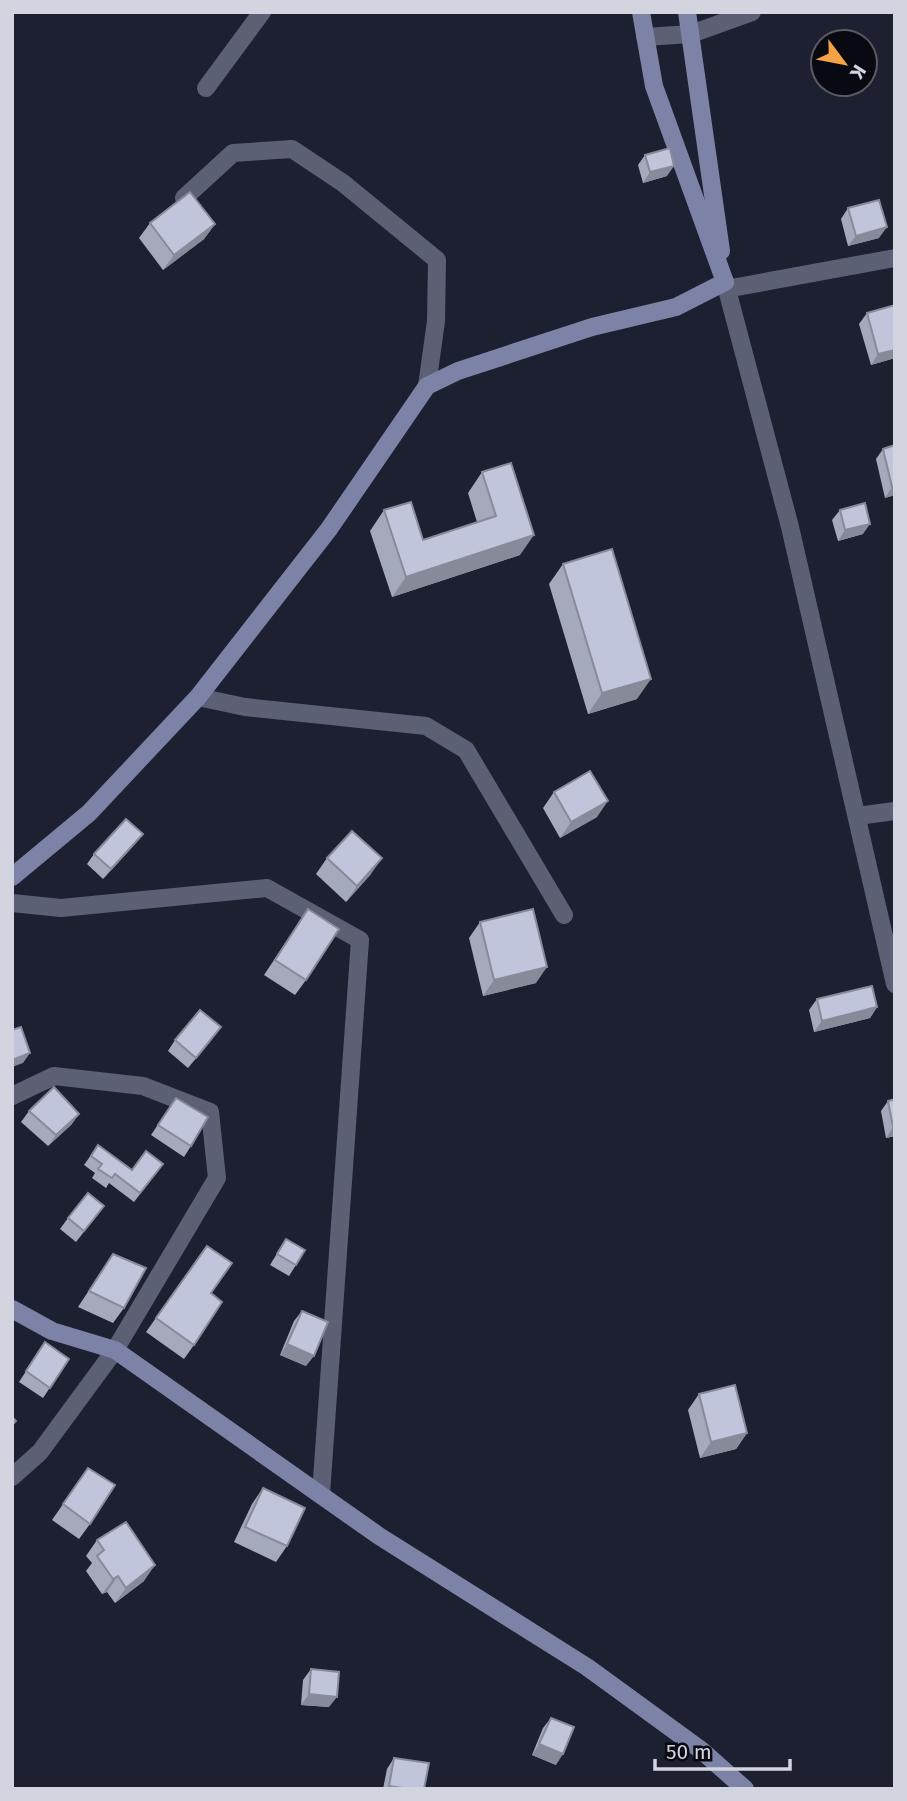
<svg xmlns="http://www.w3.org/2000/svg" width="907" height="1801" viewBox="0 0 907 1801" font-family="'Fira Sans',sans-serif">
<rect width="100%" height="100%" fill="#1d2030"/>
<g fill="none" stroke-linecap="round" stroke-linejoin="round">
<g stroke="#5b6075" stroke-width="18">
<polyline points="645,37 691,34 752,12"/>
<polyline points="206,88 262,12"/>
<polyline points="184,198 233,153 292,149 343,183 437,260 436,321 427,386"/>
<polyline points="725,282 790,527 895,984"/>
<polyline points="726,289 895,258"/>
<polyline points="198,697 245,707 426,726 466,750 564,915"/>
<polyline points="857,816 895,811"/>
<polyline points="12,903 61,908 267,888 360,940 321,1494"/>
<polyline points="12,1096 54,1076 143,1086 210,1112 217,1178 115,1350 40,1452 12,1477"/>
</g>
<g stroke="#7c83a6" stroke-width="18">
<polyline points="641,12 654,86 725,282"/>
<polyline points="687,12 721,251"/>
<polyline points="12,877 89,813 198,697 329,529 427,386 458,371 592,327 676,307 725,282"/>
<polyline points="12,1309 52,1331 115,1350 379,1536 587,1667 701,1750 745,1789"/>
</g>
</g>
<g fill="#a5a9bc">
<polygon points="645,155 667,176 643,183 638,165"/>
<polygon points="848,208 879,238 848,246 841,219"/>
<polygon points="150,223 215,224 204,239 163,270 139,238"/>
<polygon points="867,313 895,358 871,365 859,324"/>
<polygon points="895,445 895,495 885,498 876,459 883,449"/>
<polygon points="482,472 520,555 392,597 370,531 384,510 423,540 477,522 468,493"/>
<polygon points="840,510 863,534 838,541 832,520"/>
<polygon points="563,564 637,699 588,714 549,584"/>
<polygon points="554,792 597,817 560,838 543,808"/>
<polygon points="135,844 103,879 87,864 94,854"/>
<polygon points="327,858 371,874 346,902 316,874"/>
<polygon points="308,909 306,980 295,995 264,975"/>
<polygon points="480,922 536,983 483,996 469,938"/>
<polygon points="817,999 877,1007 870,1018 814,1032 809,1010"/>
<polygon points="213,1038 188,1068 168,1051 175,1040"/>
<polygon points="176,1098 191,1146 184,1157 151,1135"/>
<polygon points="895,1099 895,1136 886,1138 881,1111 888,1101"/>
<polygon points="29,1111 79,1114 71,1125 48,1146 21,1122"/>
<polygon points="98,1145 132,1170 163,1164 134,1202 109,1183 106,1188 92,1178 95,1173 84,1165"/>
<polygon points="104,1206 76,1242 60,1229 68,1218"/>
<polygon points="286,1239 296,1265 289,1276 270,1265"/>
<polygon points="207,1246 211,1293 194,1345 184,1359 146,1332"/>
<polygon points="113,1254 124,1308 113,1323 78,1307"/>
<polygon points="302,1311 306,1366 280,1355 294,1321"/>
<polygon points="45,1342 69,1359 43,1398 19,1382"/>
<polygon points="699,1394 747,1433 736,1449 700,1458 688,1410"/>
<polygon points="88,1468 90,1524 79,1539 52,1520"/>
<polygon points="263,1488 287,1546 276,1562 234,1542 252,1504"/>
<polygon points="97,1540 144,1581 115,1603 107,1592 102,1594 86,1571 92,1563 86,1556"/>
<polygon points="311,1669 329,1707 301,1705 303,1680"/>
<polygon points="551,1718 556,1765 532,1755 543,1728"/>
<polygon points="394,1758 424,1789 383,1789 387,1769"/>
</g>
<g fill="#868a99">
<polygon points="674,166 667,176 643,183 650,172"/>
<polygon points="215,224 204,239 163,270 174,255"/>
<polygon points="887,227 879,238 848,246 856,236"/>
<polygon points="895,350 895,358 871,365 878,354"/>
<polygon points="895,486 895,495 885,498 892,487"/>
<polygon points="870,524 863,534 838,541 845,530"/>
<polygon points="534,535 520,555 392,597 406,577"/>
<polygon points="651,679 637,699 588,714 602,693"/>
<polygon points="608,801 597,817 560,838 571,822"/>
<polygon points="143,834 135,844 103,879 111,869"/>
<polygon points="382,858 371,874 346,902 357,886"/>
<polygon points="547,967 536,983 483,996 494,980"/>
<polygon points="877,1007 870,1018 814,1032 822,1021"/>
<polygon points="30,1053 23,1063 12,1067 12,1060"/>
<polygon points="79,1114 71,1125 48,1146 56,1135"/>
<polygon points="893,1127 895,1127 895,1136 886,1138"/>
<polygon points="287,1344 314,1356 306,1366 280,1355"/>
<polygon points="747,1433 736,1449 700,1458 711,1442"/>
<polygon points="155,1565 144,1581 115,1603 126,1588"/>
<polygon points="118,1576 107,1592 102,1594 113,1579"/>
<polygon points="309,1694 337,1697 329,1707 301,1705"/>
<polygon points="539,1744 563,1754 556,1765 532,1755"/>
<polygon points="389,1786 409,1789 386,1789"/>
</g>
<g fill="#c0c5db" stroke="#868a99" stroke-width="2">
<polygon points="670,148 674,166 650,172 645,155"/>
<polygon points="190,192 215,224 174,255 150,223"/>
<polygon points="879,200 887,227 856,236 848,208"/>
<polygon points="895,305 895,350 878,354 867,313"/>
<polygon points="895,445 895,486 892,487 883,449"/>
<polygon points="511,463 534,535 406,577 384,510 411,502 423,540 496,516 482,472"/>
<polygon points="865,503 870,524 845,530 840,510"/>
<polygon points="612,549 651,679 602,693 563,564"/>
<polygon points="590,771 608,801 571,822 554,792"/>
<polygon points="126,819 143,834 111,869 94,854"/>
<polygon points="352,831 382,858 357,886 327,858"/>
<polygon points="308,909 339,929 306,980 275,960"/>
<polygon points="533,909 547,967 494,980 480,922"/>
<polygon points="872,986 877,1007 822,1021 817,999"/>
<polygon points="200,1010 221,1027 196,1058 175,1040"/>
<polygon points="21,1027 30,1053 12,1060 12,1030"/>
<polygon points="54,1087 79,1114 56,1135 29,1111"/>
<polygon points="176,1098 208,1117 191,1146 158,1125"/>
<polygon points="895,1099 895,1127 893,1127 888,1101"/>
<polygon points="98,1145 132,1170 146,1151 163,1164 140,1193 115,1174 112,1178 98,1169 102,1164 91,1156"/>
<polygon points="88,1193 104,1206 84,1231 68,1218"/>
<polygon points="286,1239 305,1250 296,1265 277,1254"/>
<polygon points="207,1246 232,1263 211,1293 222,1302 194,1345 156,1318"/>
<polygon points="113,1254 146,1268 124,1308 89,1291"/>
<polygon points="302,1311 328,1322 314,1356 287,1344"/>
<polygon points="45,1342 69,1359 50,1388 26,1371"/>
<polygon points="735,1385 747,1433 711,1442 699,1394"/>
<polygon points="12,1417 16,1421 12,1425"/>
<polygon points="88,1468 115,1485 90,1524 63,1504"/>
<polygon points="263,1488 305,1508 287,1546 245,1527"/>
<polygon points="126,1522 155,1565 126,1588 118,1576 113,1579 97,1556 104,1550 97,1540"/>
<polygon points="311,1669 339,1672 337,1697 309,1694"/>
<polygon points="551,1718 574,1727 563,1754 539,1744"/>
<polygon points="394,1758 429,1763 424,1789 409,1789 389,1786"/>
</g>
<rect width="907" height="1801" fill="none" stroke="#d2d4df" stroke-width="28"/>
<g transform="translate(844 63) rotate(122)"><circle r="33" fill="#090a11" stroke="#595b63" stroke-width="2"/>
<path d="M0-5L12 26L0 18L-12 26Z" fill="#f5a246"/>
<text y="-10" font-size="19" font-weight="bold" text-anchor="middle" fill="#d2d4df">K</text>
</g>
<path d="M655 1759v10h135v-10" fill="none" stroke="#d2d4df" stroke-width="3.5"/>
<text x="666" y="1759" font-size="21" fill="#d2d4df" stroke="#090a11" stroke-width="5" paint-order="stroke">50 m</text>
</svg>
